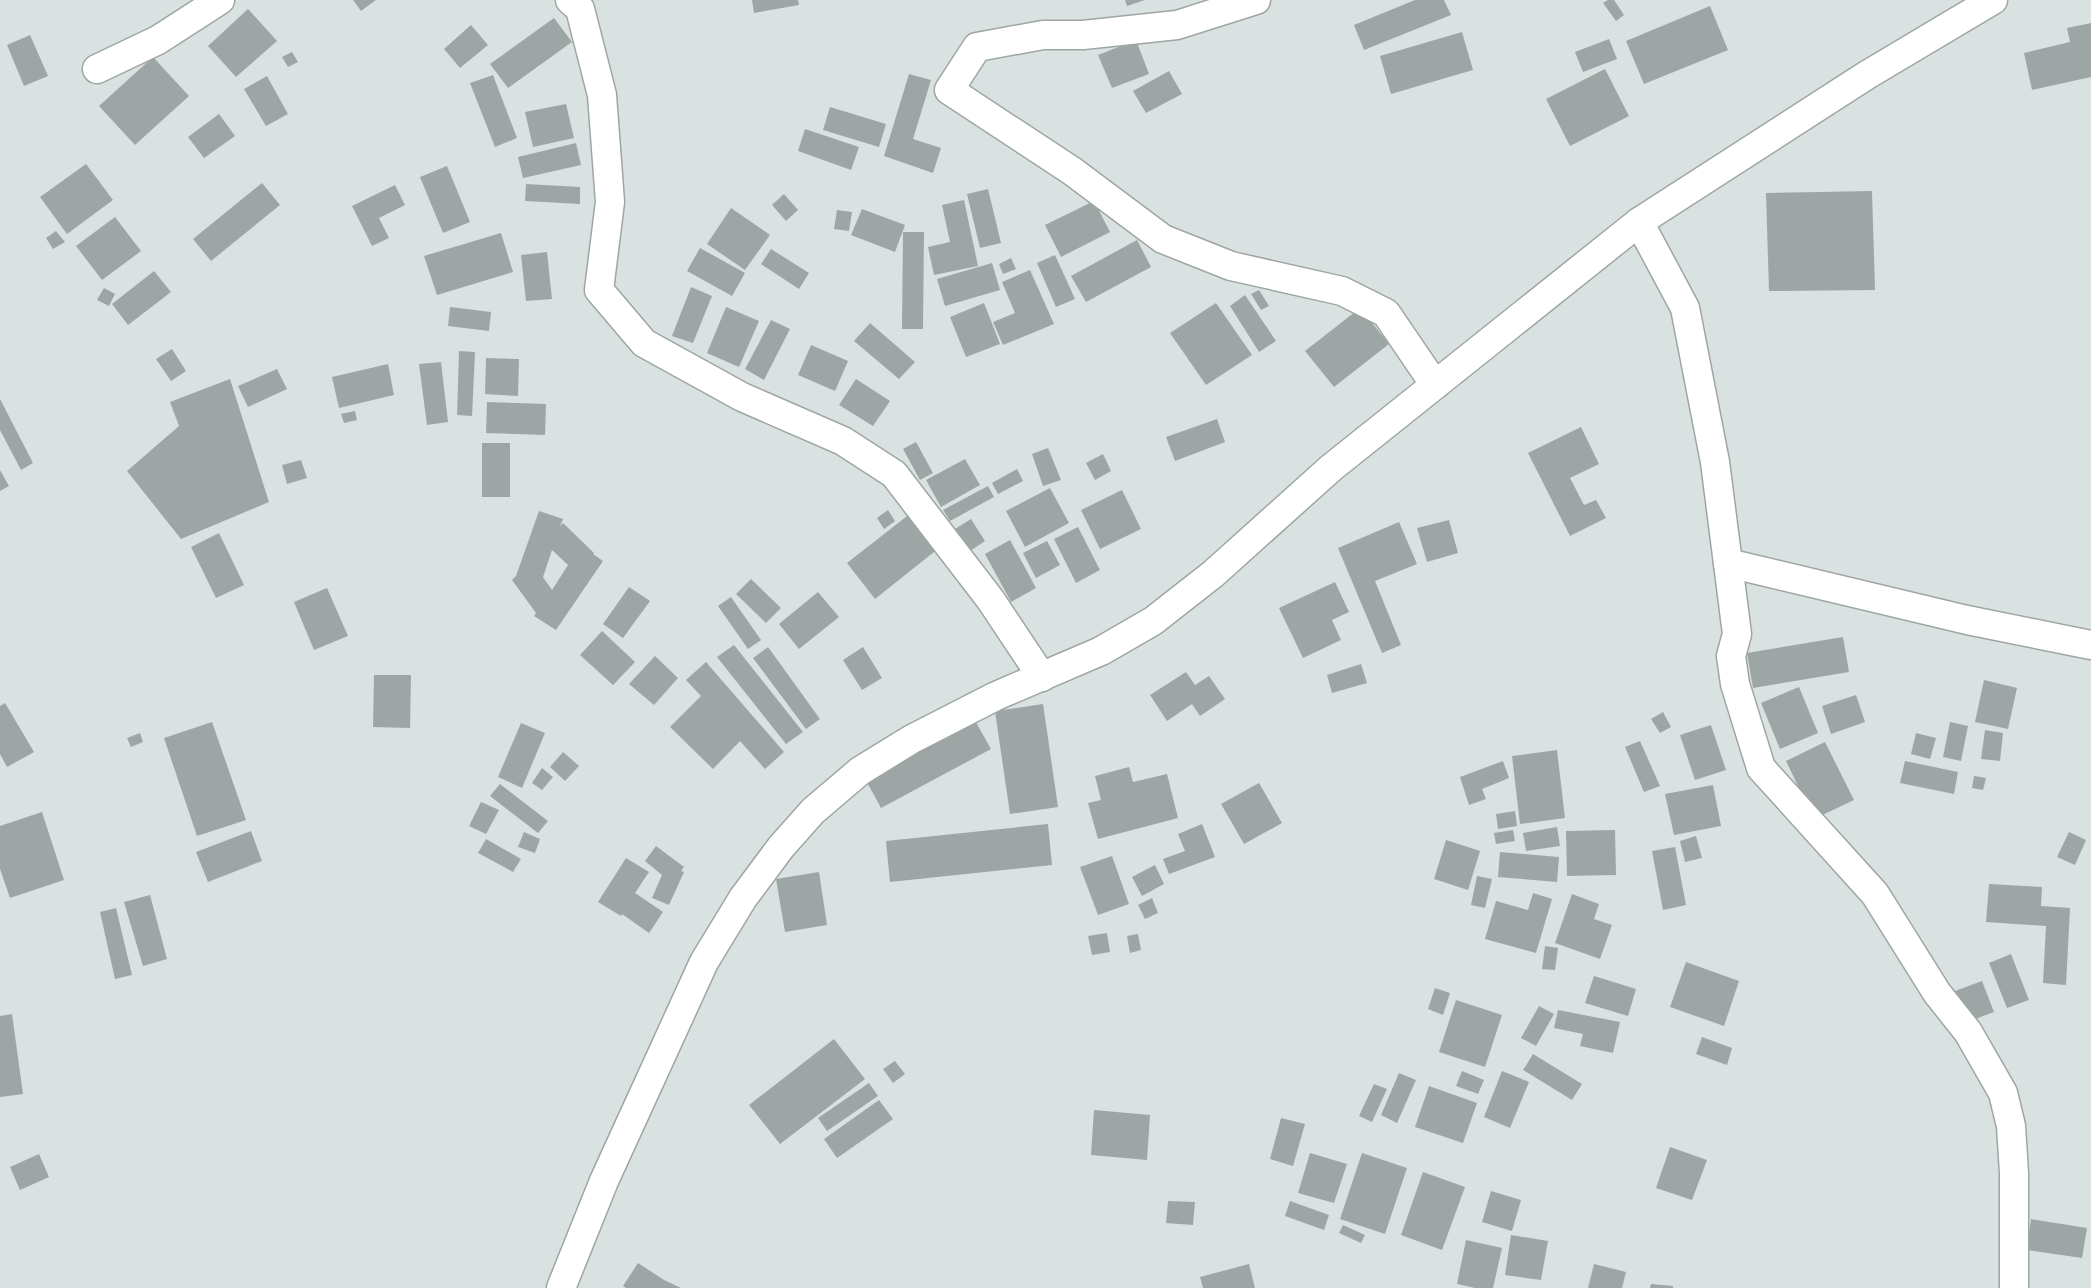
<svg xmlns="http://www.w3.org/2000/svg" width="2091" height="1288" viewBox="0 0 2091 1288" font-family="'IBM Plex Serif',serif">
<rect width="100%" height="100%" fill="#d9e2e0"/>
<g fill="#9ea6a5" fill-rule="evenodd">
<polygon points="353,0 376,0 361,11"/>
<polygon points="752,0 798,0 799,5 754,13"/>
<polygon points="1125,0 1145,0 1127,6"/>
<polygon points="1415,0 1444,0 1451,15 1364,50 1354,25"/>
<polygon points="1608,0 1614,0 1624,15 1616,21 1603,3"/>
<polygon points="1710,6 1728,50 1644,84 1626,41"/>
<polygon points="248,9 277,41 236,77 208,46"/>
<polygon points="554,18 572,42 508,88 490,64"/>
<polygon points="2091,23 2091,77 2032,90 2024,53 2070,42 2067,28"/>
<polygon points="471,25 488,45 460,68 444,49"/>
<polygon points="1462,32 1473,70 1391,94 1380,56"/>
<polygon points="30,35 48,76 24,86 7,45"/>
<polygon points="1609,39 1617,59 1583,72 1575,52"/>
<polygon points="1136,40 1149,74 1112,88 1098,55"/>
<polygon points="292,52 298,62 288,67 282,57"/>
<polygon points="153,57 189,96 135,145 99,106"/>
<polygon points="1605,69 1629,116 1570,146 1546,99"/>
<polygon points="1169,71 1182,94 1146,113 1133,91"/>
<polygon points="909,74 931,80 913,139 941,148 933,173 884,156"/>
<polygon points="493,75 517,138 495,147 470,83"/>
<polygon points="267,76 288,114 266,126 244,89"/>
<polygon points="566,104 574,138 533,147 525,112"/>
<polygon points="830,107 886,124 879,147 823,130"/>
<polygon points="219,114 235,136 204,158 188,137"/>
<polygon points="805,129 859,147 851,170 798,151"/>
<polygon points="576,143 581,165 523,178 518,157"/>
<polygon points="86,164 113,200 67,234 40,197"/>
<polygon points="447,166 470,222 443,233 420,177"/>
<polygon points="262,183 280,205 211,261 193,239"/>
<polygon points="526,184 580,187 580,204 525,201"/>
<polygon points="395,185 405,205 379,218 389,238 372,246 352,206"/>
<polygon points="988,189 1001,243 980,248 967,194"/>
<polygon points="1872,191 1875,290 1769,291 1766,193"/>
<polygon points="784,194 798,210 786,221 772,205"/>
<polygon points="964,200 978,266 934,275 928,247 950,242 942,205"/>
<polygon points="1094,201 1110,232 1061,257 1045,225"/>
<polygon points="731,208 770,235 745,270 707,244"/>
<polygon points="862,209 905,225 895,252 851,235"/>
<polygon points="837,210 852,212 849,231 834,229"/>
<polygon points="115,217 141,251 102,280 76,246"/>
<polygon points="56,231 65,242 53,249 46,238"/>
<polygon points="903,232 924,232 923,329 902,329"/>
<polygon points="501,233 513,272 437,295 424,256"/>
<polygon points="1137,240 1151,267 1086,302 1071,276"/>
<polygon points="700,248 745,273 732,296 687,271"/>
<polygon points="771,249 809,273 799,289 761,264"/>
<polygon points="547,252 552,299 526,301 521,255"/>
<polygon points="1055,255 1075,299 1056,307 1037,263"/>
<polygon points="1011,258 1016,269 1003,274 999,264"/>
<polygon points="992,263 1000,290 945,306 937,279"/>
<polygon points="1030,270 1054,324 1003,345 993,322 1015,313 1002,282"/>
<polygon points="154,271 171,292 128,325 112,304"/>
<polygon points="691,287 712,296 693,343 672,336"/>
<polygon points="104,288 115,294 109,306 97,300"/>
<polygon points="1259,290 1269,306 1261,310 1251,294"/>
<polygon points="1245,295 1276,341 1259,352 1230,306"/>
<polygon points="984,303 1000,344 966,357 950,317"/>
<polygon points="1216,303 1252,355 1206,385 1170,333"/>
<polygon points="450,307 491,312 489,331 448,326"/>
<polygon points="726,307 759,321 739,367 707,353"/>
<polygon points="1360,308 1389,344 1334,387 1305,351"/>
<polygon points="771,320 790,329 764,380 745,369"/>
<polygon points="870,323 915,362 899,379 854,341"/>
<polygon points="811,345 848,361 835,391 798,375"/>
<polygon points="172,349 186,371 171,381 156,359"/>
<polygon points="459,351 475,352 472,416 457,415"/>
<polygon points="486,358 519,359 518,396 485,394"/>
<polygon points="441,362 448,422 427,425 419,364"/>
<polygon points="388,364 394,395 339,408 332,377"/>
<polygon points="277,369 287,389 248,407 238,386"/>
<polygon points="230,379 269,502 181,539 127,471 179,426 170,402"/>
<polygon points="856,379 890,401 873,426 839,405"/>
<polygon points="0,399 33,463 21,470 0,430"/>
<polygon points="487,402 546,404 545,435 486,433"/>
<polygon points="355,411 357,420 344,423 341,414"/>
<polygon points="1217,419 1225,442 1175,461 1166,437"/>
<polygon points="1581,427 1599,464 1570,478 1584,505 1596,500 1606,518 1570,536 1528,453"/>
<polygon points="916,442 933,473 920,480 903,449"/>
<rect x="482" y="443" width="28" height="54"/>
<polygon points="1048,448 1061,480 1043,486 1032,454"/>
<polygon points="1103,454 1111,471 1095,480 1086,463"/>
<polygon points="965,459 980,485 941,507 926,480"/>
<polygon points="301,460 307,478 287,484 282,465"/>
<polygon points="1017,469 1023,481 998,494 992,483"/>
<polygon points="0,470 9,486 0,491"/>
<polygon points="988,486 994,497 950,521 943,510"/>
<polygon points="1050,488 1069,523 1025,547 1006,511"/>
<polygon points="1122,490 1141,529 1100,549 1081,510"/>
<polygon points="888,510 895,521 884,529 877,518"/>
<path d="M539,511l24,8 -3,7 3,-3 31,30 -1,1 10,7 -47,69 -22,-14 2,-3 -24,-33 4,-4zM552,550l16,15 -16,25 -9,-13z"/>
<polygon points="911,513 939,548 875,599 847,563"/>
<polygon points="971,519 985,541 970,551 955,529"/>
<polygon points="1449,520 1458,553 1427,562 1417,528"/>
<polygon points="1399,522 1417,564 1375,581 1401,645 1382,653 1338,548"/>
<polygon points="1078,527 1100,570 1076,583 1054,539"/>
<polygon points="219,533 244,585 216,598 191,547"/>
<polygon points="1010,540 1036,588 1011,602 985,554"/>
<polygon points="1047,541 1060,565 1036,578 1023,553"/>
<polygon points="751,579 781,608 766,623 736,594"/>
<polygon points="1335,582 1349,612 1332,620 1341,640 1303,658 1279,608"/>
<polygon points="629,587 650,601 623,638 603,624"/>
<polygon points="327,588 348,636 314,650 294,602"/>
<polygon points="818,592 839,617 799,649 779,624"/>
<polygon points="731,597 761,640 748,649 718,606"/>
<polygon points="602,631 635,662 613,685 580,655"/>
<polygon points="1843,637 1849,672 1753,688 1747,653"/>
<polygon points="734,645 803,732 786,744 717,657"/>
<polygon points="768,647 820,719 806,729 753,658"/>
<polygon points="863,647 882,678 862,690 843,660"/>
<polygon points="655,656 678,678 654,705 629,684"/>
<polygon points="706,662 784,752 765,769 740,741 713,769 670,727 701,696 686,680"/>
<polygon points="1361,664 1367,683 1332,693 1327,675"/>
<polygon points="1186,672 1195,685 1209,676 1225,699 1200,716 1192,704 1167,721 1150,695"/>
<polygon points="374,675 411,675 410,728 373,727"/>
<polygon points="1984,680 2017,688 2008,729 1975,722"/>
<polygon points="1799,687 1818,733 1780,749 1761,703"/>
<polygon points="1856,695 1865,722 1831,734 1822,706"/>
<polygon points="5,703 34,752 7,767 0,754 0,706"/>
<polygon points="1043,704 1058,807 1010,814 995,711"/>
<polygon points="1663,712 1671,727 1660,733 1651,719"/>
<polygon points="973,717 991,749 881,808 863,775"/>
<polygon points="212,722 246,820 197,836 164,738"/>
<polygon points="1950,722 1968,726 1961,761 1943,757"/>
<polygon points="521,723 545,733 522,788 498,777"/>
<polygon points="1711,725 1726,770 1695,780 1680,735"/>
<polygon points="1985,730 2003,733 2000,761 1981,759"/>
<polygon points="140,733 143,742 131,747 127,738"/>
<polygon points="1916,733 1936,738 1930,759 1911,754"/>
<polygon points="1640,741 1660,786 1644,792 1625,747"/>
<polygon points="1825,742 1854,800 1814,819 1786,761"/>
<polygon points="1557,750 1565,818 1520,824 1512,756"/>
<polygon points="563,752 579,766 565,781 550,767"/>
<polygon points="1503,761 1509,778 1482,789 1486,799 1469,805 1460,777"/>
<polygon points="1905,761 1958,772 1954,794 1900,783"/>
<polygon points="1129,767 1133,782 1167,774 1178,818 1098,839 1088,803 1101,800 1095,776"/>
<polygon points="542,768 553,777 542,790 532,783"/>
<polygon points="1974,776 1986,778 1983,790 1972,788"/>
<polygon points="1259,783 1282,823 1244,844 1221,804"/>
<polygon points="500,784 548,821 538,833 490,796"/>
<polygon points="1713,785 1721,826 1674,835 1665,794"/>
<polygon points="481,802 499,810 486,834 469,826"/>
<polygon points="1515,811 1517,826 1498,829 1496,814"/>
<polygon points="42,812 64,880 10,898 0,869 0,826"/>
<polygon points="1048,824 1052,865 890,882 886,841"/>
<polygon points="1202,824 1215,857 1169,874 1163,859 1185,851 1178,834"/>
<polygon points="1557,827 1560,846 1526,851 1523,833"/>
<polygon points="1513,830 1515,841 1496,844 1494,833"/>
<polygon points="1615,830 1616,875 1567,876 1566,831"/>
<polygon points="251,831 262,861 208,882 196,852"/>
<polygon points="524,832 540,839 535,853 518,847"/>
<polygon points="2069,832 2086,840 2075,865 2057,857"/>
<polygon points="1696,836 1702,858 1685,862 1680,841"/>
<polygon points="486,839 521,859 513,872 478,853"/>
<polygon points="1446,840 1480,851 1468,890 1434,879"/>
<polygon points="656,846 684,867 681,871 684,872 669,905 652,898 662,875 645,861"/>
<polygon points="1675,847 1686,905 1663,910 1652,851"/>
<polygon points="1500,852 1559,857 1557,882 1498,877"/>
<polygon points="1112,856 1129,904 1098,915 1080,867"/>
<polygon points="626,858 649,872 635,893 663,912 649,933 622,914 621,916 598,902"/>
<polygon points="1155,865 1164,884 1142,896 1132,877"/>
<polygon points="819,872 827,925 785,932 776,879"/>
<polygon points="1477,876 1492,879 1485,908 1471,905"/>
<polygon points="1989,884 2042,887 2041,906 2070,908 2066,985 2043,983 2046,926 1986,922"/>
<polygon points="1533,893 1552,899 1536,953 1485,939 1496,901 1528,910"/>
<polygon points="1572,894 1599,904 1594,919 1612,925 1600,959 1555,943"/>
<polygon points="150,895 167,959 143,966 124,902"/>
<polygon points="1152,898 1158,913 1145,919 1138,905"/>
<polygon points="116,908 132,975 115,979 100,912"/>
<polygon points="1107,933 1110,952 1092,955 1088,936"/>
<polygon points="1138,934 1141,950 1130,953 1127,936"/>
<polygon points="1545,946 1558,948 1555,970 1542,969"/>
<polygon points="2011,954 2029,1000 2007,1008 1989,963"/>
<polygon points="1686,962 1739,981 1724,1026 1670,1007"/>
<polygon points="1594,976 1636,989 1628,1016 1585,1003"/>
<polygon points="1982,981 1994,1012 1967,1022 1955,991"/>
<polygon points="1435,988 1450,993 1443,1015 1428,1009"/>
<polygon points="1456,1000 1502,1015 1485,1067 1439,1052"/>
<polygon points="1539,1006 1554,1014 1536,1046 1521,1038"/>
<polygon points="1558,1010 1620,1022 1613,1053 1580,1046 1583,1034 1554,1028"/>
<polygon points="12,1014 23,1094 0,1097 0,1016"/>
<polygon points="1702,1037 1732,1048 1727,1065 1696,1054"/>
<polygon points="834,1039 865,1079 780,1144 749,1105"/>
<polygon points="1533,1054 1582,1084 1572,1100 1523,1070"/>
<polygon points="895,1061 905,1074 893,1083 883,1069"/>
<polygon points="1462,1071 1484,1080 1478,1094 1456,1086"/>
<polygon points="1502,1071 1529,1082 1510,1128 1484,1117"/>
<polygon points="1399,1073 1416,1080 1397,1123 1381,1115"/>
<polygon points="869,1083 878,1096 827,1131 818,1118"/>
<polygon points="1374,1084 1387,1089 1372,1122 1359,1116"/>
<polygon points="1429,1086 1477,1103 1463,1143 1415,1127"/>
<polygon points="879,1100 893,1119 837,1158 824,1139"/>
<polygon points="1094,1110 1150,1115 1147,1160 1091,1155"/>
<polygon points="1281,1118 1305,1124 1293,1166 1270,1159"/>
<polygon points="1670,1147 1707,1160 1692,1200 1656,1188"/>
<polygon points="1310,1153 1347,1164 1334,1203 1298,1193"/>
<polygon points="1362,1153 1407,1168 1385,1234 1340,1219"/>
<polygon points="39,1154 49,1177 20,1190 10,1167"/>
<polygon points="1423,1172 1465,1187 1442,1250 1401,1235"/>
<polygon points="1491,1191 1521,1200 1512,1231 1482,1222"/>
<polygon points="1168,1201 1195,1202 1193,1225 1166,1223"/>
<polygon points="1290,1201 1329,1215 1324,1230 1285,1216"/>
<polygon points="2031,1219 2087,1228 2082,1258 2027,1250"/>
<polygon points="1343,1225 1365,1235 1361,1243 1339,1233"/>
<polygon points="1511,1235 1548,1241 1541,1280 1505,1275"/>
<polygon points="1466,1240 1502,1248 1493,1288 1475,1288 1457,1284"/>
<polygon points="638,1263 664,1280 681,1288 626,1288 623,1286"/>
<polygon points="1249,1264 1255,1288 1203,1288 1200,1277"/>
<polygon points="1594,1264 1626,1272 1622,1288 1588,1288"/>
<polygon points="1651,1284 1673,1286 1673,1288 1650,1288"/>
</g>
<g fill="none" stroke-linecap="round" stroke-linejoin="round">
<g stroke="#9ea6a5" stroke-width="31">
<g id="street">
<polyline points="570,0 580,9 602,95 610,202 599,290 644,343 742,397 843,441 894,474 990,599 1042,677"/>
<polyline points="1256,0 1177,25 1083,35 1043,35 977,47 949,90 1072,171 1163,239 1231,266 1342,291 1386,313 1435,385"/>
<polyline points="97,69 158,40 220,0"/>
<polyline points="1639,222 1685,308 1715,462 1737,634 1731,656 1735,684 1761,768 1875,894 1937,993 1968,1032 2003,1093 2011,1126 2014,1173 2014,1288"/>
<polyline points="1728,563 1967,620 2091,645"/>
<polyline points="561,1288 604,1181 704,962 743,898 781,847 813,811 860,771 912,739 996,696 1101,651 1153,621 1213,574 1331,468 1639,222 1867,75 1993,0"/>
</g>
</g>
<use href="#street" stroke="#fff" stroke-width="28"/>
</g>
</svg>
